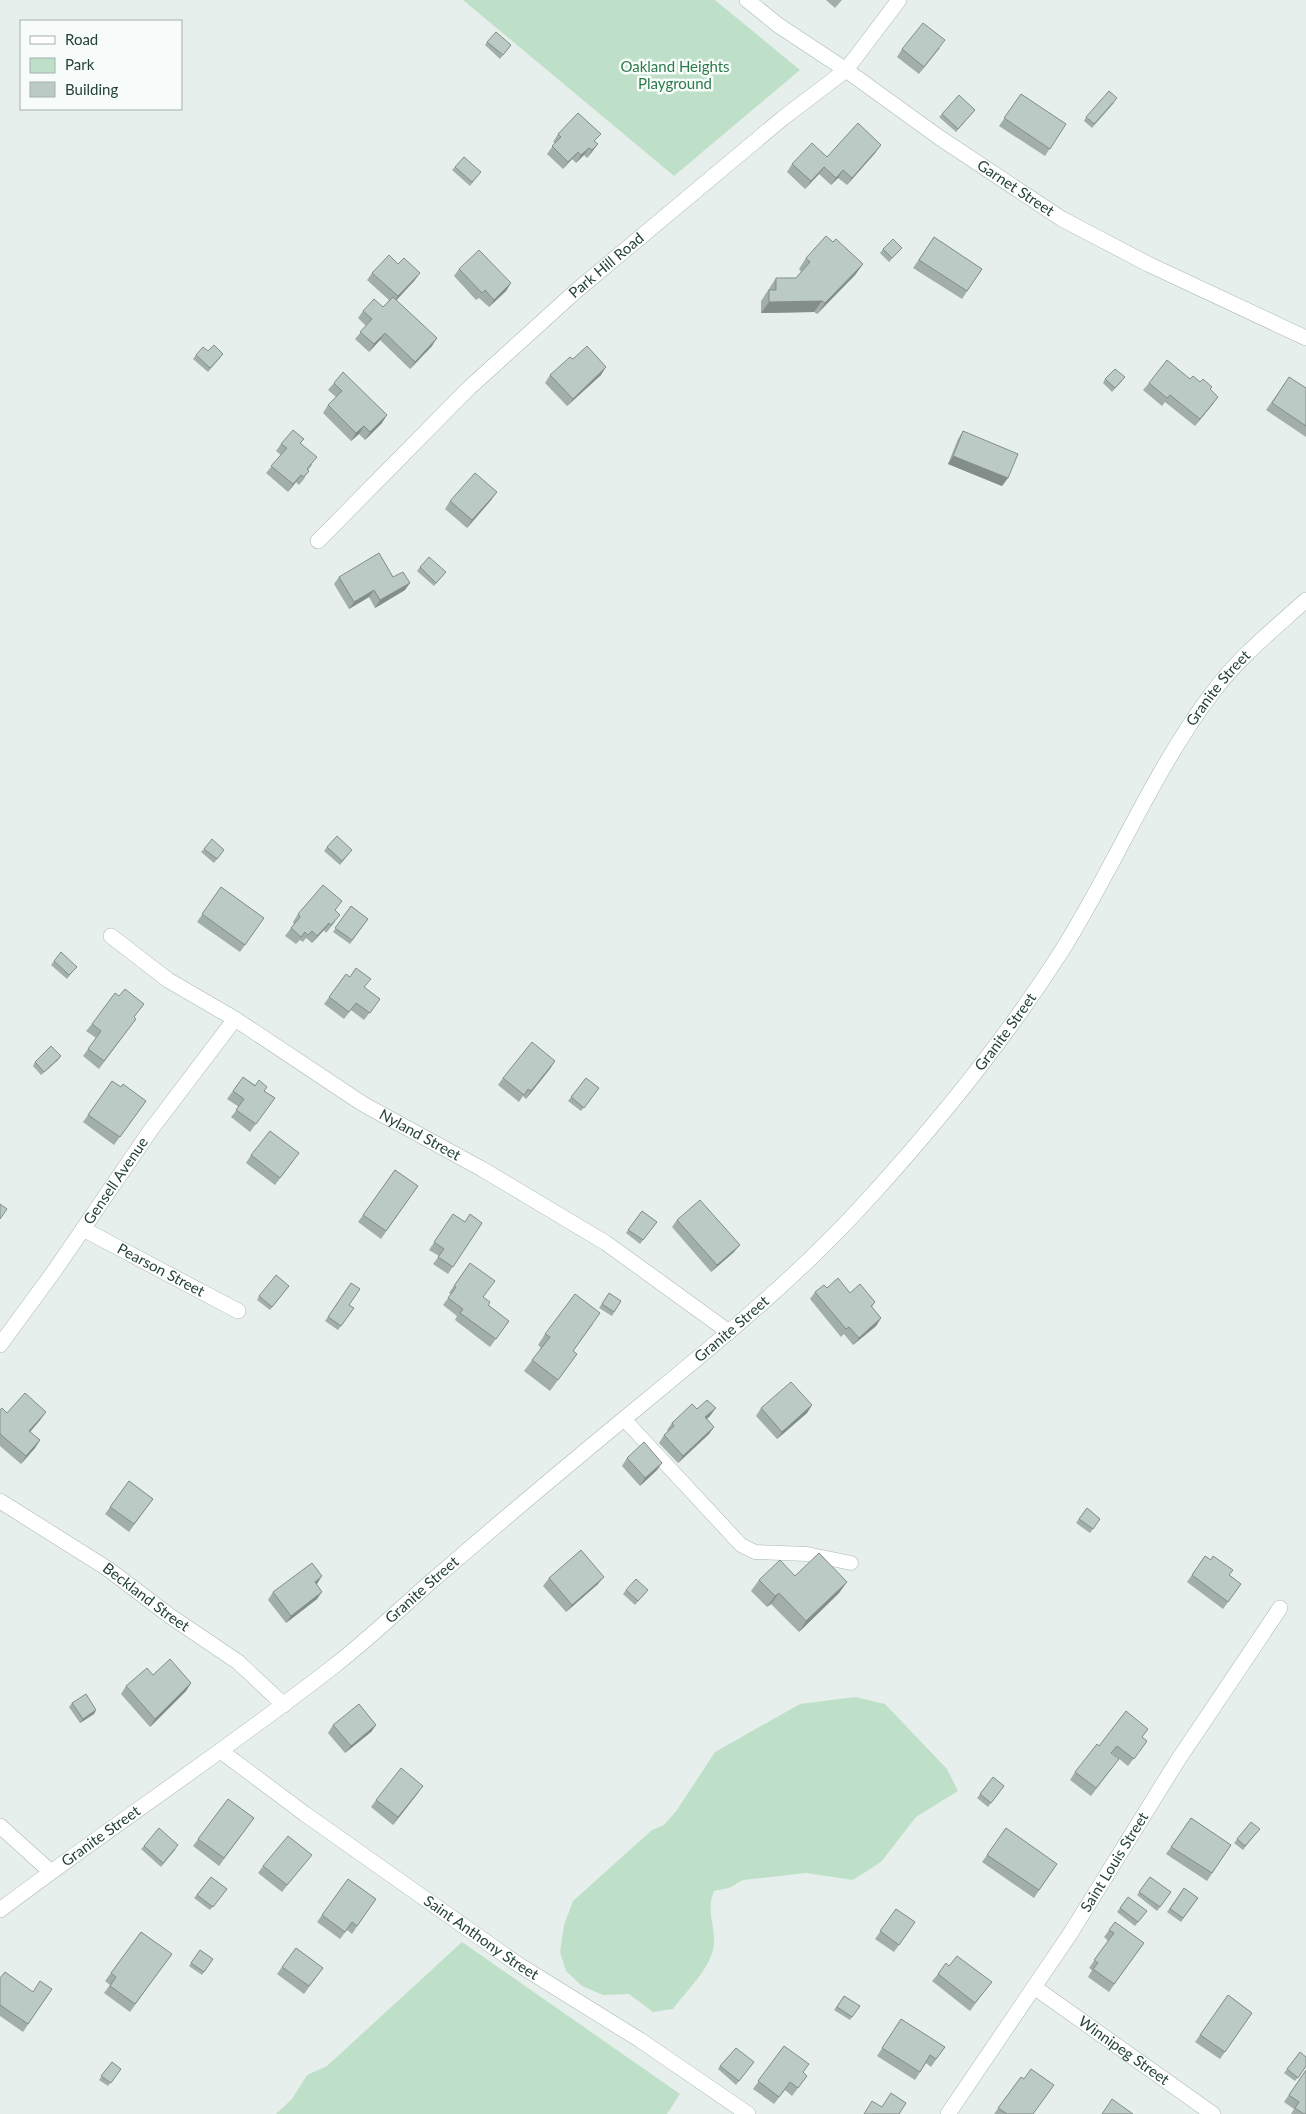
<svg xmlns="http://www.w3.org/2000/svg" width="1306" height="2114" viewBox="0 0 1306 2114" font-family="Lato,sans-serif">
<rect width="100%" height="100%" fill="#e6efeb"/>
<g fill="#bfe0c8">
<polygon points="463,0 715,0 800,70 674,176"/>
<path d="M855,1697l30,7 62,65 11,22 -42,26 -35,45 -28,18 -47,-7 -63,7 -14,8 -15,3c-8,19 1,34 0,53 -2,24 -28,47 -41,65l-20,3 -24,-18 -26,1 -21,-9 -16,-15 -6,-19 4,-27 9,-24 79,-71 12,-5 13,-15 38,-58 85,-48z"/>
<polygon points="462,1942 680,2094 667,2114 276,2114 292,2099 307,2075 327,2066"/>
</g>
<g fill="none" stroke-linecap="round" stroke-linejoin="round">
<g stroke="#a8b8b2" stroke-width="15">
<polyline id="service" points="624,1419 741,1545 755,1552 807,1554 851,1563"/>
</g>
<g stroke="#a8b8b2" stroke-width="16">
<g id="minor">
<path id="s1" d="M747,0l31,25 68,45 94,68 122,81 86,45 158,74"/>
<path id="s2" d="M318,541l151,-153 107,-97 207,-173 63,-48 53,-70"/>
<path id="s3" d="M111,936l57,44 67,39 128,85 119,65 124,74 123,89"/>
<path id="s4" d="M83,1229l155,82"/>
<path id="s5" d="M0,1345l55,-75 95,-139 85,-112"/>
<path id="s6" d="M0,1501l108,68 62,47 68,46 46,43"/>
<path id="s7" d="M222,1752l83,62 211,149 124,77 108,74"/>
<polyline points="0,1826 51,1872"/>
<path id="s8" d="M1034,1987l179,127"/>
<path id="s9" d="M948,2114l122,-180 108,-174 102,-152"/>
</g>
</g>
<g stroke="#a8b8b2" stroke-width="16">
<g id="tertiary">
<path id="s10" d="M0,1910c110,-83 225,-159 334,-244 32,-25 62,-53 92,-80 52,-45 105,-90 158,-134 98,-82 201,-160 287,-256 69,-76 135,-158 190,-244 54,-85 91,-180 152,-260 26,-35 61,-63 93,-92"/>
</g>
</g>
<use href="#service" stroke="#fff" stroke-width="14"/>
<use href="#minor" stroke="#fff" stroke-width="15"/>
<use href="#tertiary" stroke="#fff" stroke-width="15"/>
</g>
<g fill="#a1aea9">
<polygon points="826,0 842,0 835,8"/>
<polygon points="487,42 511,45 500,59 485,45"/>
<polygon points="940,48 919,74 897,57 902,49"/>
<polygon points="1021,94 1066,124 1045,156 999,126"/>
<polygon points="1115,102 1092,128 1084,121 1086,117"/>
<polygon points="975,110 956,132 939,117 942,114"/>
<polygon points="558,134 595,142 592,152 587,158 584,155 576,163 572,159 563,169 547,154 555,143 553,142"/>
<polygon points="876,152 847,185 838,178 831,185 819,174 805,189 787,172 792,164 827,157"/>
<polygon points="455,167 481,172 470,186 452,170"/>
<polygon points="934,237 982,269 962,299 913,268"/>
<polygon points="833,242 863,264 855,275 817,314 814,312 761,313 761,301 776,278 796,278 801,272 799,269 806,258"/>
<polygon points="902,248 889,262 880,253 883,249"/>
<polygon points="459,269 511,283 506,291 489,307 479,298 476,300 454,276"/>
<polygon points="372,273 415,280 396,300 432,346 410,369 380,340 369,352 355,339 366,326 358,318 363,311 383,307 389,300 367,280"/>
<polygon points="208,351 221,357 208,372 193,359 196,355"/>
<polygon points="573,359 601,375 567,406 545,383 550,375"/>
<polygon points="1289,377 1306,388 1306,437 1266,410"/>
<polygon points="1105,379 1122,381 1112,392 1103,383"/>
<polygon points="1190,379 1210,390 1218,397 1195,426 1165,402 1162,406 1143,390 1149,383"/>
<polygon points="334,383 382,423 365,440 359,434 351,441 323,413 328,405 336,397 328,390"/>
<polygon points="963,431 1008,478 1002,486 948,464 958,439"/>
<polygon points="281,444 301,444 312,465 308,470 304,479 299,485 296,482 288,492 266,473 281,455 276,451"/>
<polygon points="492,499 467,528 445,509 450,501"/>
<polygon points="420,567 446,572 434,586 417,571"/>
<polygon points="339,577 393,577 405,590 375,608 369,597 349,609 334,584"/>
<polygon points="327,847 352,850 340,865 324,851"/>
<polygon points="204,849 224,850 214,863 201,852"/>
<polygon points="221,887 264,918 240,952 197,922"/>
<polygon points="351,906 368,919 350,944 333,932"/>
<polygon points="335,910 335,922 326,933 324,930 312,943 306,938 303,942 300,940 296,944 285,936 294,924 293,922 298,914"/>
<polygon points="54,961 74,970 67,979 51,965"/>
<polygon points="346,974 380,999 364,1020 351,1010 344,1019 324,1004"/>
<polygon points="134,1017 136,1019 99,1069 83,1056 96,1038 86,1031 92,1024"/>
<polygon points="61,1056 58,1060 41,1075 33,1066 35,1062"/>
<polygon points="555,1061 526,1099 523,1096 519,1102 498,1085 503,1078"/>
<polygon points="243,1077 275,1098 250,1132 231,1117 239,1107 227,1099"/>
<polygon points="586,1078 599,1088 581,1111 568,1101"/>
<polygon points="112,1081 121,1087 146,1101 114,1145 83,1122"/>
<polygon points="251,1155 294,1160 275,1185 246,1163"/>
<polygon points="395,1170 418,1186 381,1239 358,1222"/>
<polygon points="642,1211 657,1222 640,1244 626,1233"/>
<polygon points="453,1214 465,1222 482,1223 448,1274 433,1264 439,1256 429,1250"/>
<polygon points="677,1220 734,1252 711,1272 672,1227"/>
<polygon points="470,1263 484,1297 488,1305 509,1321 490,1347 455,1320 457,1316 443,1305 451,1294 449,1293"/>
<polygon points="351,1283 349,1305 354,1308 338,1330 325,1321"/>
<polygon points="289,1286 270,1310 257,1300 259,1296"/>
<polygon points="827,1288 850,1293 875,1302 872,1307 881,1318 876,1326 853,1345 844,1334 841,1337 810,1299 815,1292"/>
<polygon points="609,1293 621,1301 612,1316 599,1308"/>
<polygon points="593,1324 573,1351 577,1354 550,1391 524,1371 541,1348 538,1345 545,1334"/>
<polygon points="812,1405 807,1413 777,1439 756,1416 761,1408"/>
<polygon points="697,1409 710,1416 707,1419 714,1427 709,1434 678,1463 659,1443 664,1435 668,1432 667,1430 672,1423"/>
<polygon points="0,1410 7,1413 41,1419 30,1432 40,1440 35,1448 21,1464 0,1446"/>
<polygon points="627,1458 662,1463 657,1470 640,1486 622,1466"/>
<polygon points="129,1481 153,1499 129,1532 105,1514"/>
<polygon points="1087,1508 1100,1519 1090,1533 1076,1523"/>
<polygon points="1205,1556 1241,1584 1223,1609 1187,1582"/>
<polygon points="795,1576 847,1582 839,1593 799,1632 771,1604 767,1607 751,1591 759,1580"/>
<polygon points="549,1578 598,1584 566,1612 543,1586"/>
<polygon points="316,1584 317,1599 286,1623 268,1600 273,1592"/>
<polygon points="626,1590 648,1590 635,1605 623,1594"/>
<polygon points="153,1675 191,1683 186,1691 150,1727 121,1694 126,1686"/>
<polygon points="72,1703 96,1710 94,1714 80,1723 69,1707"/>
<polygon points="333,1725 376,1725 371,1732 345,1753 328,1733"/>
<polygon points="1142,1737 1147,1741 1128,1766 1112,1753 1113,1767 1091,1796 1070,1780 1075,1772 1099,1746"/>
<polygon points="993,1777 1004,1786 988,1807 977,1798"/>
<polygon points="418,1793 393,1825 371,1807 376,1800"/>
<polygon points="228,1799 254,1818 219,1866 193,1846"/>
<polygon points="1191,1818 1231,1845 1207,1881 1166,1854"/>
<polygon points="1251,1822 1257,1832 1243,1850 1234,1843"/>
<polygon points="1006,1828 1057,1864 1034,1898 982,1862"/>
<polygon points="144,1846 176,1849 161,1867 141,1849"/>
<polygon points="306,1862 282,1892 258,1873 263,1866"/>
<polygon points="211,1877 227,1889 210,1910 194,1898"/>
<polygon points="1150,1877 1171,1892 1157,1911 1137,1895"/>
<polygon points="348,1879 376,1899 352,1934 347,1930 340,1939 317,1922"/>
<polygon points="1184,1888 1198,1898 1181,1922 1167,1912"/>
<polygon points="1128,1897 1147,1911 1135,1926 1117,1912"/>
<polygon points="896,1909 915,1922 894,1952 875,1939"/>
<polygon points="1115,1922 1144,1943 1109,1992 1088,1977 1092,1970 1089,1968 1108,1941 1104,1937"/>
<polygon points="141,1932 172,1954 130,2012 104,1993 110,1985 105,1981"/>
<polygon points="296,1948 323,1968 304,1994 277,1974"/>
<polygon points="200,1950 213,1959 202,1975 189,1966"/>
<polygon points="949,1966 986,1989 970,2011 932,1981 938,1974"/>
<polygon points="0,1978 33,1992 52,1989 23,2032 0,2016"/>
<polygon points="1228,1995 1252,2013 1220,2059 1195,2042"/>
<polygon points="844,1996 860,2006 850,2020 834,2010"/>
<polygon points="901,2019 945,2047 931,2067 926,2063 915,2080 877,2056"/>
<polygon points="784,2046 803,2072 807,2076 792,2096 785,2090 774,2104 753,2089"/>
<polygon points="1300,2052 1306,2067 1295,2081 1284,2073"/>
<polygon points="112,2062 121,2069 108,2086 99,2080"/>
<polygon points="754,2062 736,2085 718,2069 720,2066"/>
<polygon points="1306,2070 1306,2114 1291,2114 1294,2109 1284,2102"/>
<polygon points="1021,2077 1024,2079 1033,2114 994,2114"/>
</g>
<g fill="#838d89">
<polygon points="598,144 592,152 587,158 592,150"/>
<polygon points="881,145 876,152 847,185 852,178"/>
<polygon points="589,148 584,155 576,163 581,155"/>
<polygon points="578,152 572,159 563,169 568,162"/>
<polygon points="824,167 819,174 805,189 811,181"/>
<polygon points="843,170 838,178 831,185 836,178"/>
<polygon points="863,264 855,275 817,314 825,303"/>
<polygon points="420,273 415,280 393,304 398,296"/>
<polygon points="511,283 506,291 489,307 494,300"/>
<polygon points="822,301 814,312 761,313 769,302"/>
<polygon points="385,333 380,340 369,352 374,344"/>
<polygon points="437,338 432,346 410,369 415,362"/>
<polygon points="606,367 601,375 567,406 573,399"/>
<polygon points="1218,397 1213,404 1195,426 1200,419"/>
<polygon points="387,415 382,423 365,440 370,432"/>
<polygon points="364,426 359,434 351,441 356,433"/>
<polygon points="953,456 1008,478 1002,486 948,464"/>
<polygon points="301,475 296,482 288,492 293,484"/>
<polygon points="497,492 492,499 467,528 472,520"/>
<polygon points="410,583 405,590 375,608 380,600"/>
<polygon points="374,590 369,597 349,609 354,602"/>
<polygon points="329,923 324,930 312,943 317,936"/>
<polygon points="61,1056 58,1060 41,1075 44,1072"/>
<polygon points="555,1061 550,1069 526,1099 531,1091"/>
<polygon points="740,1245 734,1252 711,1272 717,1265"/>
<polygon points="881,1318 876,1326 853,1345 859,1338"/>
<polygon points="812,1405 807,1413 777,1439 782,1432"/>
<polygon points="716,1408 710,1416 700,1425 705,1417"/>
<polygon points="46,1412 41,1419 24,1439 29,1431"/>
<polygon points="714,1427 709,1434 678,1463 683,1456"/>
<polygon points="40,1440 35,1448 21,1464 26,1456"/>
<polygon points="662,1463 657,1470 640,1486 645,1478"/>
<polygon points="322,1576 317,1584 309,1589 315,1582"/>
<polygon points="604,1577 598,1584 566,1612 572,1605"/>
<polygon points="847,1582 839,1593 799,1632 806,1621"/>
<polygon points="322,1592 317,1599 286,1623 291,1616"/>
<polygon points="779,1593 771,1604 767,1607 775,1596"/>
<polygon points="191,1683 186,1691 150,1727 155,1719"/>
<polygon points="96,1710 94,1714 80,1723 83,1719"/>
<polygon points="376,1725 371,1732 345,1753 351,1746"/>
<polygon points="423,1786 418,1793 393,1825 398,1817"/>
</g>
<g fill="#bbcac4" stroke="#838d89">
<polygon points="923,23 945,40 924,67 902,49"/>
<polygon points="496,32 511,45 503,55 487,42"/>
<polygon points="1109,91 1117,98 1094,124 1086,117"/>
<polygon points="1021,94 1066,124 1050,149 1004,118"/>
<polygon points="959,95 975,110 958,129 942,114"/>
<polygon points="578,113 601,134 594,141 598,144 592,150 589,148 581,155 578,152 568,162 552,146 561,137 558,134"/>
<polygon points="858,123 881,145 852,178 843,170 836,178 824,167 811,181 792,164 812,143 827,157"/>
<polygon points="464,157 481,172 472,182 455,167"/>
<polygon points="826,236 833,242 836,239 863,264 825,303 822,301 769,302 769,290 776,290 776,278 796,278 810,262 806,258"/>
<polygon points="934,237 982,269 967,291 919,260"/>
<polygon points="893,239 902,248 892,258 883,249"/>
<polygon points="479,250 511,283 494,300 485,290 482,293 459,269"/>
<polygon points="389,255 398,264 404,258 420,273 398,296 372,273"/>
<polygon points="393,297 437,338 415,362 385,333 374,344 360,332 372,319 363,311 374,299 383,307"/>
<polygon points="214,345 223,354 210,368 196,355 203,347 208,351"/>
<polygon points="587,346 606,367 573,399 550,375 570,357 573,359"/>
<polygon points="1167,360 1190,379 1193,376 1200,382 1203,379 1212,387 1210,389 1218,397 1200,419 1170,395 1167,398 1149,383"/>
<polygon points="1115,369 1125,377 1115,388 1105,379"/>
<polygon points="343,372 387,415 370,432 364,426 356,433 328,405 342,391 334,383"/>
<polygon points="1289,377 1306,388 1306,426 1272,403"/>
<polygon points="293,430 304,439 300,443 317,457 307,469 309,471 304,477 301,475 293,484 271,466 287,448 281,444"/>
<polygon points="963,431 1018,454 1008,478 953,456"/>
<polygon points="475,473 497,492 472,520 450,501"/>
<polygon points="379,553 393,577 403,572 410,583 380,600 374,590 354,602 339,577"/>
<polygon points="429,557 446,572 436,583 420,567"/>
<polygon points="337,836 352,850 342,861 327,847"/>
<polygon points="212,839 224,850 217,859 204,849"/>
<polygon points="323,885 342,901 335,910 340,915 331,925 329,923 317,936 312,931 308,935 305,932 301,937 291,928 300,917 298,914"/>
<polygon points="221,887 264,918 245,945 202,914"/>
<polygon points="351,906 368,919 352,940 335,928"/>
<polygon points="61,952 77,967 69,975 54,961"/>
<polygon points="356,968 371,979 364,987 380,999 370,1013 356,1003 349,1012 329,997 346,974 350,977"/>
<polygon points="125,989 144,1004 134,1017 136,1019 104,1061 88,1049 101,1031 92,1024 115,993 119,996"/>
<polygon points="532,1042 555,1061 531,1091 528,1089 524,1095 503,1078"/>
<polygon points="51,1046 61,1056 44,1072 35,1062"/>
<polygon points="243,1077 255,1086 259,1080 267,1087 264,1091 275,1098 256,1124 236,1110 244,1099 233,1091"/>
<polygon points="586,1078 599,1088 584,1108 571,1097"/>
<polygon points="112,1081 121,1087 123,1084 146,1101 120,1137 88,1115"/>
<polygon points="270,1131 299,1153 280,1178 251,1155"/>
<polygon points="395,1170 418,1186 386,1231 363,1215"/>
<polygon points="700,1200 740,1245 717,1265 677,1220"/>
<polygon points="0,1204 7,1209 0,1219"/>
<polygon points="642,1211 657,1222 643,1240 628,1230"/>
<polygon points="453,1214 465,1222 470,1214 482,1223 453,1267 438,1257 444,1249 434,1242"/>
<polygon points="470,1263 495,1281 483,1297 490,1302 488,1305 509,1321 496,1339 460,1313 463,1309 448,1298 456,1287 454,1286"/>
<polygon points="276,1275 289,1286 272,1307 259,1296"/>
<polygon points="838,1278 850,1293 860,1284 875,1302 871,1306 881,1318 859,1338 849,1327 846,1329 815,1292 824,1285 827,1288"/>
<polygon points="351,1283 360,1289 349,1305 354,1308 341,1326 328,1317"/>
<polygon points="609,1293 621,1301 614,1312 602,1304"/>
<polygon points="575,1294 600,1313 573,1351 577,1354 558,1380 532,1360 550,1337 545,1334"/>
<polygon points="791,1382 812,1405 782,1432 761,1408"/>
<polygon points="25,1393 46,1412 29,1431 40,1440 26,1456 0,1434 0,1410 2,1408 7,1413"/>
<polygon points="707,1400 716,1408 705,1417 714,1427 683,1456 664,1435 674,1426 672,1423 692,1404 697,1409"/>
<polygon points="644,1442 662,1463 645,1478 627,1458"/>
<polygon points="129,1481 153,1499 134,1524 110,1507"/>
<polygon points="1087,1508 1100,1519 1093,1529 1079,1519"/>
<polygon points="581,1550 604,1577 572,1605 549,1578"/>
<polygon points="819,1553 847,1582 806,1621 779,1593 775,1596 759,1580 780,1560 795,1576"/>
<polygon points="1205,1556 1211,1560 1213,1556 1233,1570 1229,1575 1241,1584 1228,1602 1192,1575"/>
<polygon points="312,1563 322,1576 315,1582 322,1592 291,1616 273,1592"/>
<polygon points="636,1579 648,1590 638,1601 626,1590"/>
<polygon points="170,1659 191,1683 155,1719 126,1686 147,1668 153,1675"/>
<polygon points="86,1694 96,1710 83,1719 72,1703"/>
<polygon points="359,1704 376,1725 351,1746 333,1725"/>
<polygon points="1126,1711 1148,1729 1142,1737 1147,1741 1134,1759 1117,1746 1111,1753 1119,1759 1096,1788 1075,1772 1097,1744 1099,1746"/>
<polygon points="401,1768 423,1786 398,1817 376,1800"/>
<polygon points="993,1777 1004,1786 991,1803 980,1794"/>
<polygon points="228,1799 254,1818 224,1858 198,1839"/>
<polygon points="1191,1818 1231,1845 1212,1873 1171,1847"/>
<polygon points="1251,1822 1260,1829 1245,1846 1237,1839"/>
<polygon points="159,1828 178,1845 163,1863 144,1846"/>
<polygon points="1006,1828 1057,1864 1039,1890 987,1855"/>
<polygon points="288,1836 312,1855 287,1885 263,1866"/>
<polygon points="211,1877 227,1889 213,1907 197,1895"/>
<polygon points="1150,1877 1171,1892 1160,1907 1139,1892"/>
<polygon points="348,1879 376,1899 357,1926 352,1922 345,1932 322,1915"/>
<polygon points="1184,1888 1198,1898 1183,1918 1170,1909"/>
<polygon points="1128,1897 1147,1911 1138,1922 1120,1908"/>
<polygon points="896,1909 915,1922 899,1945 880,1931"/>
<polygon points="1115,1922 1144,1943 1114,1984 1093,1969 1098,1963 1094,1960 1114,1933 1109,1930"/>
<polygon points="141,1932 172,1954 135,2004 110,1986 116,1977 111,1973"/>
<polygon points="296,1948 323,1968 309,1986 282,1967"/>
<polygon points="200,1950 213,1959 204,1972 191,1963"/>
<polygon points="957,1956 992,1982 975,2003 938,1974 946,1963 949,1966"/>
<polygon points="5,1972 33,1992 40,1981 52,1989 28,2024 0,2005 0,1978"/>
<polygon points="1228,1995 1252,2013 1225,2052 1200,2035"/>
<polygon points="844,1996 860,2006 852,2017 837,2007"/>
<polygon points="901,2019 945,2047 936,2059 930,2055 920,2072 882,2048"/>
<polygon points="784,2046 809,2064 803,2072 807,2076 798,2088 790,2082 779,2097 758,2081"/>
<polygon points="736,2048 754,2062 739,2081 720,2066"/>
<polygon points="1300,2052 1306,2057 1306,2066 1298,2078 1287,2069"/>
<polygon points="112,2062 121,2069 111,2083 101,2076"/>
<polygon points="1031,2069 1054,2085 1033,2114 1007,2114 998,2108 1021,2077 1024,2079"/>
<polygon points="1306,2070 1306,2114 1304,2114 1295,2108 1299,2102 1289,2095"/>
<polygon points="891,2093 906,2103 899,2114 864,2114 872,2101 882,2107"/>
<polygon points="1112,2099 1133,2114 1102,2114"/>
</g>
<g text-anchor="middle" stroke-width="5" stroke-linejoin="round" paint-order="stroke">
<g font-size="15" fill="#2d7a4b" stroke="#f7fbf9">
<text x="675" y="72">Oakland Heights<tspan x="675" dy="17">Playground</tspan></text>
</g>
<g font-size="15" fill="#24423a" stroke="#f7fbf9">
<text dy="5" stroke="none"><textPath href="#s1" startOffset="328">Garnet Street</textPath></text>
<text dy="5" stroke="none"><textPath href="#s2" startOffset="399">Park Hill Road</textPath></text>
<text dy="5" stroke="none"><textPath href="#s10" startOffset="1745">Granite Street</textPath></text>
<text dy="5" stroke="none"><textPath href="#s10" startOffset="1340">Granite Street</textPath></text>
<text dy="5" stroke="none"><textPath href="#s3" startOffset="368">Nyland Street</textPath></text>
<text dy="5" stroke="none"><textPath href="#s5" startOffset="201">Gensell Avenue</textPath></text>
<text dy="5" stroke="none"><textPath href="#s4" startOffset="88">Pearson Street</textPath></text>
<text dy="5" stroke="none"><textPath href="#s10" startOffset="935">Granite Street</textPath></text>
<text dy="5" stroke="none"><textPath href="#s10" startOffset="530">Granite Street</textPath></text>
<text dy="5" stroke="none"><textPath href="#s6" startOffset="175">Beckland Street</textPath></text>
<text dy="5" stroke="none"><textPath href="#s10" startOffset="125">Granite Street</textPath></text>
<text dy="5" stroke="none"><textPath href="#s9" startOffset="302">Saint Louis Street</textPath></text>
<text dy="5" stroke="none"><textPath href="#s7" startOffset="319">Saint Anthony Street</textPath></text>
<text dy="5" stroke="none"><textPath href="#s8" startOffset="110">Winnipeg Street</textPath></text>
</g>
</g>
<rect x="20" y="20" width="162" height="90" fill="#f7fbf9" stroke="#a3b1ad"/>
<rect x="30" y="36" width="25" height="8" fill="#ffffff" stroke="#a3b1ad"/>
<text x="65" y="45" font-size="15" fill="#24423a">Road</text>
<rect x="30" y="58" width="25" height="15" fill="#bfe0c8" stroke="#a3b1ad"/>
<text x="65" y="70" font-size="15" fill="#24423a">Park</text>
<rect x="30" y="82" width="25" height="15" fill="#bbcac4" stroke="#a3b1ad"/>
<text x="65" y="95" font-size="15" fill="#24423a">Building</text>
</svg>
